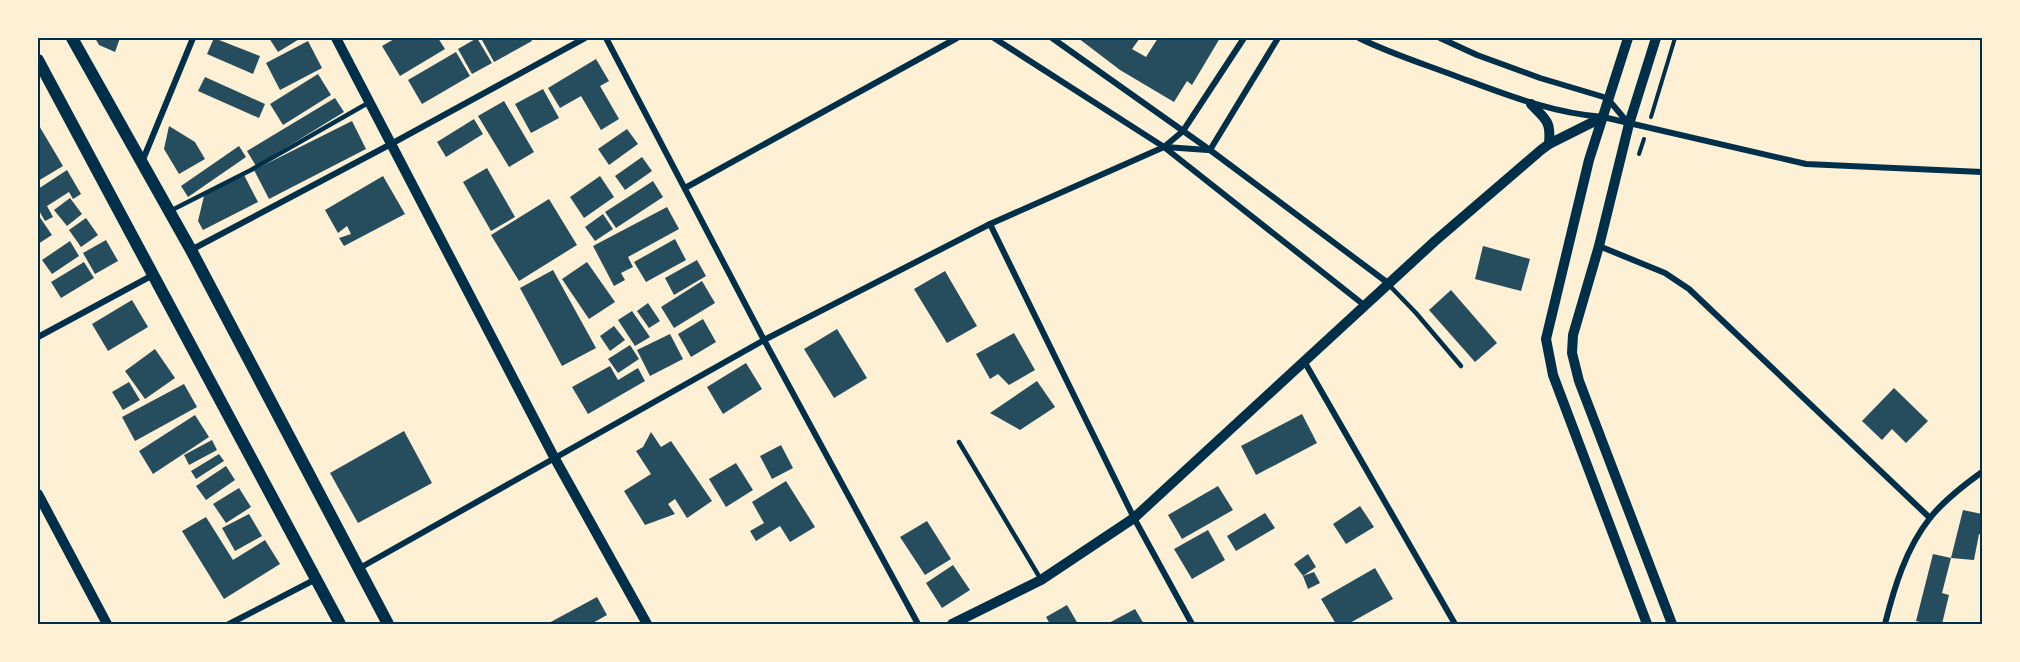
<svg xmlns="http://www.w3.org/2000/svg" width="2020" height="662" viewBox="0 0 2020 662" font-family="'Crimson Pro',serif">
<rect width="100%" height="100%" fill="#fdf0d5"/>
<g fill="#264d5e">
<polygon points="95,38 120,38 115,52 99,45"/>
<polygon points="214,38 260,56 253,74 207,54"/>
<polygon points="269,38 301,38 278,52"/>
<polygon points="396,38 438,38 445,49 400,76 382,46"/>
<polygon points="477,38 492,63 472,74 458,49"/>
<polygon points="487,38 530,38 532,41 494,62 482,40"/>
<polygon points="1078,38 1140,38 1132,49 1146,57 1158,38 1220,38 1192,85 1187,81 1174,102 1120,70"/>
<polygon points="308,41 322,68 280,90 266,63"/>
<polygon points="456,52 470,76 422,104 408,80"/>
<polygon points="596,59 609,81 600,86 619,119 601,130 581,96 560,108 548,88"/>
<polygon points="318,74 331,95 283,125 270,104"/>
<polygon points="205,77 265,104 259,118 198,91"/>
<polygon points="543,89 559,118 531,133 515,104"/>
<polygon points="335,98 344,112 256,166 247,151"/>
<polygon points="504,101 534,152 509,167 478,116"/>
<polygon points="474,119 483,134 446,157 437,142"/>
<polygon points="352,121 366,149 269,199 254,170"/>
<polygon points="38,124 63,166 38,181"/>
<polygon points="169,126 195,142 205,159 179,174 164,149"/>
<polygon points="627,129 638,144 609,165 598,149"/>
<polygon points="239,146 246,157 188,197 181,186"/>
<polygon points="642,157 652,171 625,190 615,176"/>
<polygon points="487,168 515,217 491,231 463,182"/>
<polygon points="67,170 81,194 73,199 69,192 47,206 53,217 45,221 38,209 38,189"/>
<polygon points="244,175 258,202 203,230 198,221 204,196"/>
<polygon points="383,176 405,214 344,246 339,238 351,234 347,226 338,233 325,210"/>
<polygon points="600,176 614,197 584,218 570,197"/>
<polygon points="653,181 663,197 616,228 605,212"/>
<polygon points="70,198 82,214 67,226 54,210"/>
<polygon points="549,199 577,245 519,281 491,235"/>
<polygon points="667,207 679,229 628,257 633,267 621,273 625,280 614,286 593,246"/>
<polygon points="603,214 613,229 595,241 585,227"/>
<polygon points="39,216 52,235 38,244 38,217"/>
<polygon points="86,218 98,235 81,247 69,230"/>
<polygon points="675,239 686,260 646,282 634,262"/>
<polygon points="106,240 118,261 95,274 83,253"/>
<polygon points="70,241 79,256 52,274 42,260"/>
<polygon points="1483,246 1530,259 1521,291 1475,279"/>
<polygon points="697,260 706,276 674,295 665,278"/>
<polygon points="84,262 94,278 61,298 51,282"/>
<polygon points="587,262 615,302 589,319 562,279"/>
<polygon points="553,270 596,348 562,366 520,288"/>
<polygon points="945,271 977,326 947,343 914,289"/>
<polygon points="702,281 715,303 674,328 661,307"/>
<polygon points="1451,290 1497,343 1475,362 1429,310"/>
<polygon points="132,300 148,327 108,351 92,324"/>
<polygon points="648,303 660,321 649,328 637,311"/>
<polygon points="632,311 650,337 635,346 618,320"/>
<polygon points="703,319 716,342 691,357 678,334"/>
<polygon points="614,326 625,340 610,351 600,336"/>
<polygon points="837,329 867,378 834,398 804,349"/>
<polygon points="1014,333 1035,370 1009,385 998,374 990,379 976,354"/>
<polygon points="670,334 683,359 650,376 637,350"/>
<polygon points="630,345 639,359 618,373 608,359"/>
<polygon points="155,349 175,378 145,399 125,371"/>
<polygon points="746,363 762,389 723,414 707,387"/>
<polygon points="610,366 618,380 638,368 645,381 588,414 572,387"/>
<polygon points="1037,381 1055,407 1020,430 990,413"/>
<polygon points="129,382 140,400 123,410 112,392"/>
<polygon points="184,384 197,407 135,441 122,417"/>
<polygon points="1894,388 1928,421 1906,443 1892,429 1882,440 1862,421"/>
<polygon points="1302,414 1317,443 1256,475 1241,446"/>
<polygon points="195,415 209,437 153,474 139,451"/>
<polygon points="404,431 432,483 358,523 330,473"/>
<polygon points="651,432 661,447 671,441 712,501 687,518 675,499 668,504 675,514 645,525 624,491 651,474 636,451 643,447"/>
<polygon points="212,440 217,450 189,465 184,455"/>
<polygon points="781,445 793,468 772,479 760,456"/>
<polygon points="219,454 224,461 196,479 191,471"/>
<polygon points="736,463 753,490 726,507 709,479"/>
<polygon points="226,466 235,480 206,500 196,486"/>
<polygon points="786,481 815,527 790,542 780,526 756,541 750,531 764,523 752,502"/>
<polygon points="1218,486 1233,510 1182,539 1168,515"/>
<polygon points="239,488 251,507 226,523 213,504"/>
<polygon points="1360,506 1374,527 1346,544 1333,524"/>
<polygon points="1963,510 1982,514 1982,535 1979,534 1974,560 1951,558"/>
<polygon points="1265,513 1275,528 1236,551 1227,536"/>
<polygon points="249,514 262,536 235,551 222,528"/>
<polygon points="206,517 233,560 265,540 280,564 224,599 182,531"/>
<polygon points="927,521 951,559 925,575 900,537"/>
<polygon points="1208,530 1225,560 1192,579 1174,549"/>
<polygon points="1308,554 1316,567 1303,576 1294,564"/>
<polygon points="1933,554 1951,558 1942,593 1949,595 1942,624 1929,624 1916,621"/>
<polygon points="953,565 970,590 942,608 926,583"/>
<polygon points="1375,568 1393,599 1348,624 1336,624 1321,599"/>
<polygon points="1314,572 1320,583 1308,589 1303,576"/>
<polygon points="597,597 607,615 591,624 547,624"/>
<polygon points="1067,605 1078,624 1050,624 1046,617"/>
<polygon points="1135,609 1144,624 1107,624"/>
</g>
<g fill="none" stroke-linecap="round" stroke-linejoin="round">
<g stroke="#003049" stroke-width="4">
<polyline points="1651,117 1675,38"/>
<polyline points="1639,154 1644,139"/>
</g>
<g stroke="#003049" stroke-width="4.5">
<polyline points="170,211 251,170 368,103"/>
<polyline points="1389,285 1416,313 1461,366"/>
<polyline points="959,442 1040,578"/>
</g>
<g stroke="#003049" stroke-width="6">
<polyline points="606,38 764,340 918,624"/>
<polyline points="994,38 1164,147 1364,305"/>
<polyline points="1052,38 1210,150 1388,283"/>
<path d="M1359,38c30,15 62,25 94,37 49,18 97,38 150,42l203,47 176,8"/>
<polyline points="1440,38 1477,55 1540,78 1607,98 1629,124"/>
<polyline points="1165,147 1208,150"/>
<polyline points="1210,150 1278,38"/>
<polyline points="142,162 193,38"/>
<polyline points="685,188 957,38"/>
<polyline points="990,224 1134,518 1192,624"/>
<polyline points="1599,246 1665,273 1689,289 1930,518"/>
<polyline points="191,250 391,144 585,38"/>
<polyline points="38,337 153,275"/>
<polyline points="1304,361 1455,624"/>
<polyline points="358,569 764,340 990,224 1164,147 1183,131 1244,38"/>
<polyline points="229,624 316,579"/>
<path d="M1885,624c9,-36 21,-76 45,-106 14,-18 34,-33 52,-46"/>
</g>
<g stroke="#003049" stroke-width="10">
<polyline points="336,38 554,457 647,624"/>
<polyline points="1628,38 1589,160 1546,339 1553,375 1647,624"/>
<polyline points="1656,38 1629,124 1599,246 1573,335 1572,353 1579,381 1672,624"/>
<path d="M1531,104c15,16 20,16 18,40"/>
<polyline points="38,494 107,624"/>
<polyline points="952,624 1041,580 1134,518 1435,241 1541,150 1549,144 1603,117"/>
</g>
<g stroke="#003049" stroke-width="12">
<polyline points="72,38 191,250 388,624"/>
<polyline points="38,60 340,624"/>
</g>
</g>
<rect width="2020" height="662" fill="none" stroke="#fdf0d5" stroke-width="78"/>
<rect x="39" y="39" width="1942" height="584" fill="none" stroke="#003049" stroke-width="2"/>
</svg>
